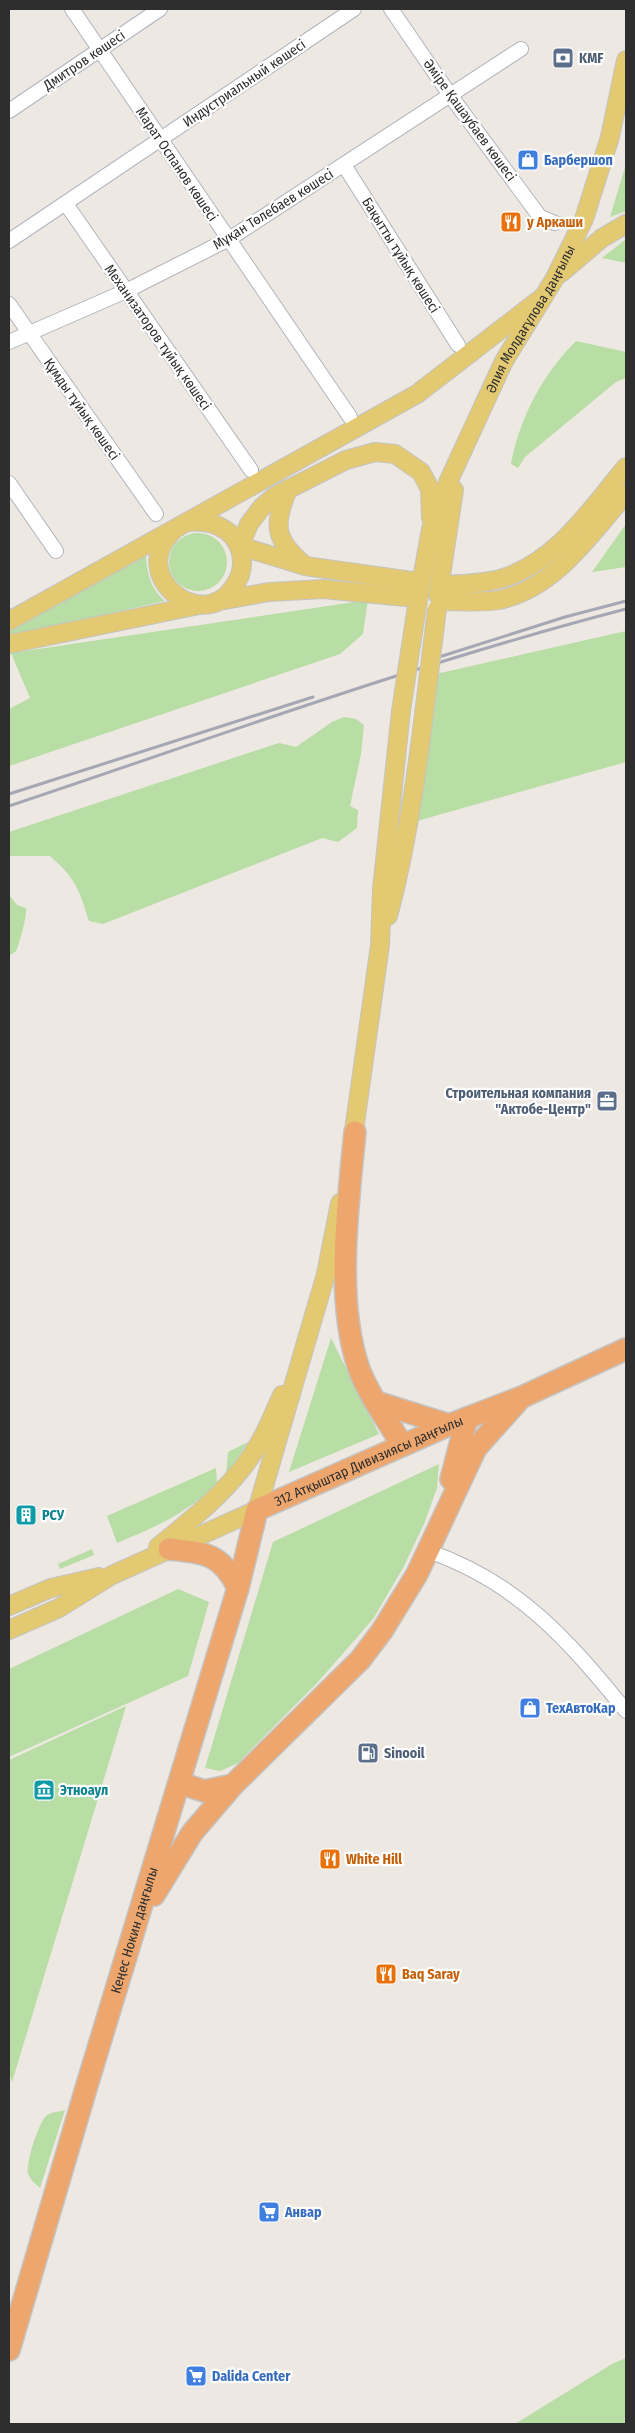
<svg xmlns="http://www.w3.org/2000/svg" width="635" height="2433" viewBox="0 0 635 2433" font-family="'Fira Sans Condensed',sans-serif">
<rect width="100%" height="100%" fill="#ede8e2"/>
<g fill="#b8dda5">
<polygon points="626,164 626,211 610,217"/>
<polygon points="626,239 626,263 602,258"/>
<path d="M576,341l50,11v26l-10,4 -91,75 -7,11 -7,-4c9,-47 31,-89 65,-123z"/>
<polygon points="626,524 626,567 592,572"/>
<circle cx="198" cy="562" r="29"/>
<path d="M146,554c1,19 4,34 19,47l-156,35v-4z"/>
<polygon points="368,600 363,634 340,654 9,766 9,709 30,698 11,653"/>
<polygon points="626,631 626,762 417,821 436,674"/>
<path d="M344,717l12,2 8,6 -3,29 -11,52 8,4 -1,18 -19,14 -16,-4 -219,86 -14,-3c-10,-32 -13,-42 -39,-65h-41v-24l270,-89 17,4 36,-25z"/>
<path d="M9,895l8,10 9,3c1,8 -6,34 -10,43l-7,5z"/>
<polygon points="331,1338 379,1434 289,1472"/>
<polygon points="248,1442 226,1475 228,1452"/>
<polygon points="439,1464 437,1488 424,1524 403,1568 373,1619 318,1682 238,1763 220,1771 205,1768 273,1542"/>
<path d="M216,1468l1,15c-32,32 -60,43 -100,60l-10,-27z"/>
<polygon points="92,1549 94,1555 60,1569 58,1564"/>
<polygon points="178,1589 209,1602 188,1676 9,1757 9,1669"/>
<polygon points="126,1706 12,2082 9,2072 9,1760"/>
<path d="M65,2110l-25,78c-5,-5 -10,-8 -12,-15 -2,-10 10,-49 18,-57 4,-4 13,-4 19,-6z"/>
<polygon points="626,2358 626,2424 515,2424 612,2364"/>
</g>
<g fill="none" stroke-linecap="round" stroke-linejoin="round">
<g stroke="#b2b4bc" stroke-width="16">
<g id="minor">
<polyline points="72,9 350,417"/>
<polyline points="391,9 450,95 540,217 555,223"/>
<polyline points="9,111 160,9"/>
<polyline points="344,165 458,345"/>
<polyline points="66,204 251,470"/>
<polyline points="9,241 354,9"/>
<polyline points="9,304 156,514"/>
<polyline points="9,342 126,291 229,239 521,49"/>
<polyline points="9,483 56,551"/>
<path d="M428,1551c90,31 140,89 198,160"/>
</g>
</g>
<g stroke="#c4c4c4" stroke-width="20">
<g id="major">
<polyline points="561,273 602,238 626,224"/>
<path d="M288,489c-14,34 -15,50 15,75"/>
<path d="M172,532c-44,43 29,102 61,56 5,-7 9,-15 9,-24 0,-31 -25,-45 -54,-42"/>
<polyline points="240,546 249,524 262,507 275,496 346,460 375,452 395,454 421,472 430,489 431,518"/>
<polyline points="240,546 305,566 419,582"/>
<path d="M443,585c19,-1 38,-1 57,-6 56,-16 90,-69 126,-112"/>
<polyline points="438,595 454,490"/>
<polyline points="219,601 269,592 323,589 416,598"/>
<path d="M442,601c19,0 39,2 57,-1 57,-12 91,-66 127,-106"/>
<path id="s1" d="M417,606l14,-77 18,-49 55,-119 51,-83 29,-59 26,-82 16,-77"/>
<polyline points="9,621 417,394 543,297"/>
<polyline points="9,644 199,605"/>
<path d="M388,916c18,-66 28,-135 36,-202"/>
<polyline points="352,1145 380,945 382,889 401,711"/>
<path d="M158,1547c38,-31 79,-63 103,-107 8,-14 14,-30 21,-45"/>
<polyline points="9,1606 51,1588 99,1577"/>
<polyline points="9,1630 59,1608 112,1575 257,1510 326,1274 340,1203"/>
</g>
</g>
<g stroke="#c4c4c4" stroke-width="24">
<g id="highway">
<path d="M355,1132c-7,72 -20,168 4,237 10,27 29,52 43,76"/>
<polyline points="376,1402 449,1425"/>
<polyline points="451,1479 467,1418"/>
<path d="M169,1549c36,4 52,4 69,39"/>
<polyline points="180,1783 204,1791 233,1785"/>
<polyline points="154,1895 192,1833 233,1785 360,1660 382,1631 417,1574 476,1448 518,1401"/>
<path id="s2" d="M9,2350l78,-265 151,-497 19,-78 192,-85 73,-28 104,-48"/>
</g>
</g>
<use href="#minor" stroke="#fff" stroke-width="14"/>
<use href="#major" stroke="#e2c972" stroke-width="18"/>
<use href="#highway" stroke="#eda66d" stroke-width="21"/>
<g stroke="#a5a7b5" stroke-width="3">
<polyline points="439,657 565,617 626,601"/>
<polyline points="9,794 313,697"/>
<path d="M9,806c204,-68 408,-143 617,-197"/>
</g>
<g stroke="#c4c4c4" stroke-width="20" stroke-linecap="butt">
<g id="major-bridge">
<polyline points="401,711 417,606"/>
<polyline points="424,714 437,609"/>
</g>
</g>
<use href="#major-bridge" stroke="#e2c972" stroke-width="18"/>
</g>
<defs>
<g id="bank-square" transform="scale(1.125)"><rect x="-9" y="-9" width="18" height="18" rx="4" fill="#5c6f8a" stroke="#fff"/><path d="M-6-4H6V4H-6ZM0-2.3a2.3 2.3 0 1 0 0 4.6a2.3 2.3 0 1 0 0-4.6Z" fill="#fff"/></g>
<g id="shop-square" transform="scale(1.125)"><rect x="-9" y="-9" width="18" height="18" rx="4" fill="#3f7fe0" stroke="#fff"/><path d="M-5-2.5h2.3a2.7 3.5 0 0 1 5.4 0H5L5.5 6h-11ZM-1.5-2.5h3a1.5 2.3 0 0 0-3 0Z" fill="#fff"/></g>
<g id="restaurant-square" transform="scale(1.125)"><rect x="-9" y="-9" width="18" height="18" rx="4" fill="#e8710a" stroke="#fff"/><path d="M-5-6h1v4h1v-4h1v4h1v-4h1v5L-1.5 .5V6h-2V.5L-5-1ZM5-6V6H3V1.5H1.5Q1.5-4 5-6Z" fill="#fff"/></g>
<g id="office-square" transform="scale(1.125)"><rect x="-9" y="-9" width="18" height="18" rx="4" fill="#5c6f8a" stroke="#fff"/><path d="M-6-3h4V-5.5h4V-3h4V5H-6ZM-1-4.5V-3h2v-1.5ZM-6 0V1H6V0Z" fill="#fff"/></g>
<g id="building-square" transform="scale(1.125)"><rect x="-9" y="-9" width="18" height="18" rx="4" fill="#0f9aa8" stroke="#fff"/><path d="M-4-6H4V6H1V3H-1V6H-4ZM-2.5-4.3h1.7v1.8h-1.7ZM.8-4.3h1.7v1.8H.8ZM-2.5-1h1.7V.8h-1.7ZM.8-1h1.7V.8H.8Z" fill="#fff"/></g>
<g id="fuel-square" transform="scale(1.125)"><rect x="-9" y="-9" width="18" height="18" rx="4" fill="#5c6f8a" stroke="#fff"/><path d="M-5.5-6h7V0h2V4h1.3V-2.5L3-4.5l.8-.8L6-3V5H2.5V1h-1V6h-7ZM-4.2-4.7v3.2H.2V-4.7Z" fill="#fff"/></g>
<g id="museum-square" transform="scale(1.125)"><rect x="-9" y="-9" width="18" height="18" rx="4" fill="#0f9aa8" stroke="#fff"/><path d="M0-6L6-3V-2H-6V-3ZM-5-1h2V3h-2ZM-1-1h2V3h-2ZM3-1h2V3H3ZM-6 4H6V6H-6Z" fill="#fff"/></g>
<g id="supermarket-square" transform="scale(1.125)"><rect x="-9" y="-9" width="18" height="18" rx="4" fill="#3f7fe0" stroke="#fff"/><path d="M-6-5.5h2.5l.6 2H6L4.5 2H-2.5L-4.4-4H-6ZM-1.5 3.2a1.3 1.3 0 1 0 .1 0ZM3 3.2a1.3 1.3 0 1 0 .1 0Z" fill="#fff"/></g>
</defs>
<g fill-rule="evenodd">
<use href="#bank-square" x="563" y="58"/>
<use href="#shop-square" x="528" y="160"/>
<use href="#restaurant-square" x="511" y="222"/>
<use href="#office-square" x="607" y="1101"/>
<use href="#building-square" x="26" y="1515"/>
<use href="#shop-square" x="530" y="1708"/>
<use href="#fuel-square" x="368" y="1753"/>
<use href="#museum-square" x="44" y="1790"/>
<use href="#restaurant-square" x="330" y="1859"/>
<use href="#restaurant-square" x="386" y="1974"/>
<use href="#supermarket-square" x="269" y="2212"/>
<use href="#supermarket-square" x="196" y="2376"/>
</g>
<g text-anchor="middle" stroke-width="4.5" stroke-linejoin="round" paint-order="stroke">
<g font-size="14" font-weight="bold" fill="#4e5e75" stroke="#fff" text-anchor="start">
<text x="579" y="63">KMF</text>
<text x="591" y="1098" text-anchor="end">Строительная компания<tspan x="591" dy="16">"Актобе-Центр"</tspan></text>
<text x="384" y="1758">Sinooil</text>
</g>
<g font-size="14" fill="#2e2e2e" stroke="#fff">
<text transform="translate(84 60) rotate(-34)" y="5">Дмитров көшесі</text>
<text transform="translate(244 83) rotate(-34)" y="5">Индустриальный көшесі</text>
<text transform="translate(470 120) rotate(54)" y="5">Әміре Қашаубаев көшесі</text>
<text transform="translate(177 164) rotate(56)" y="5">Марат Оспанов көшесі</text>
<text transform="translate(273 209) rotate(-32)" y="5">Мұқан Төлебаев көшесі</text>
<text transform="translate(401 255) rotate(58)" y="5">Бақытты тұйық көшесі</text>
<text dy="5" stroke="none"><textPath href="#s1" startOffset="311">Әлия Молдағұлова даңғылы</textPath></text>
<text transform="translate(158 337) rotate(55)" y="5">Механизаторов тұйық көшесі</text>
<text transform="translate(82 409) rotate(55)" y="5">Құмды тұйық көшесі</text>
<text dy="5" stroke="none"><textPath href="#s2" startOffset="998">312 Атқыштар Дивизиясы даңғылы</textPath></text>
<text dy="5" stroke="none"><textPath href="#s2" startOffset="438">Кеңес Нокин даңғылы</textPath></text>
</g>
<g font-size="14" font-weight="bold" fill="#366cbe" stroke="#fff" text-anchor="start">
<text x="544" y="165">Барбершоп</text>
<text x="546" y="1713">ТехАвтоКар</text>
<text x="285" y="2217">Анвар</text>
<text x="212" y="2381">Dalida Center</text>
</g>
<g font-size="14" font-weight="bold" fill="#c56008" stroke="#fff" text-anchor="start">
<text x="527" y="227">у Аркаши</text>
<text x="346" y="1864">White Hill</text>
<text x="402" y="1979">Baq Saray</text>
</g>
<g font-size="14" font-weight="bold" fill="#0d838f" stroke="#fff" text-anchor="start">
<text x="42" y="1520">РСУ</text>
<text x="60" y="1795">Этноаул</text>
</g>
</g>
<rect width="635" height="2433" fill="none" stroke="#2e2e2e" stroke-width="20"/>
</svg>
